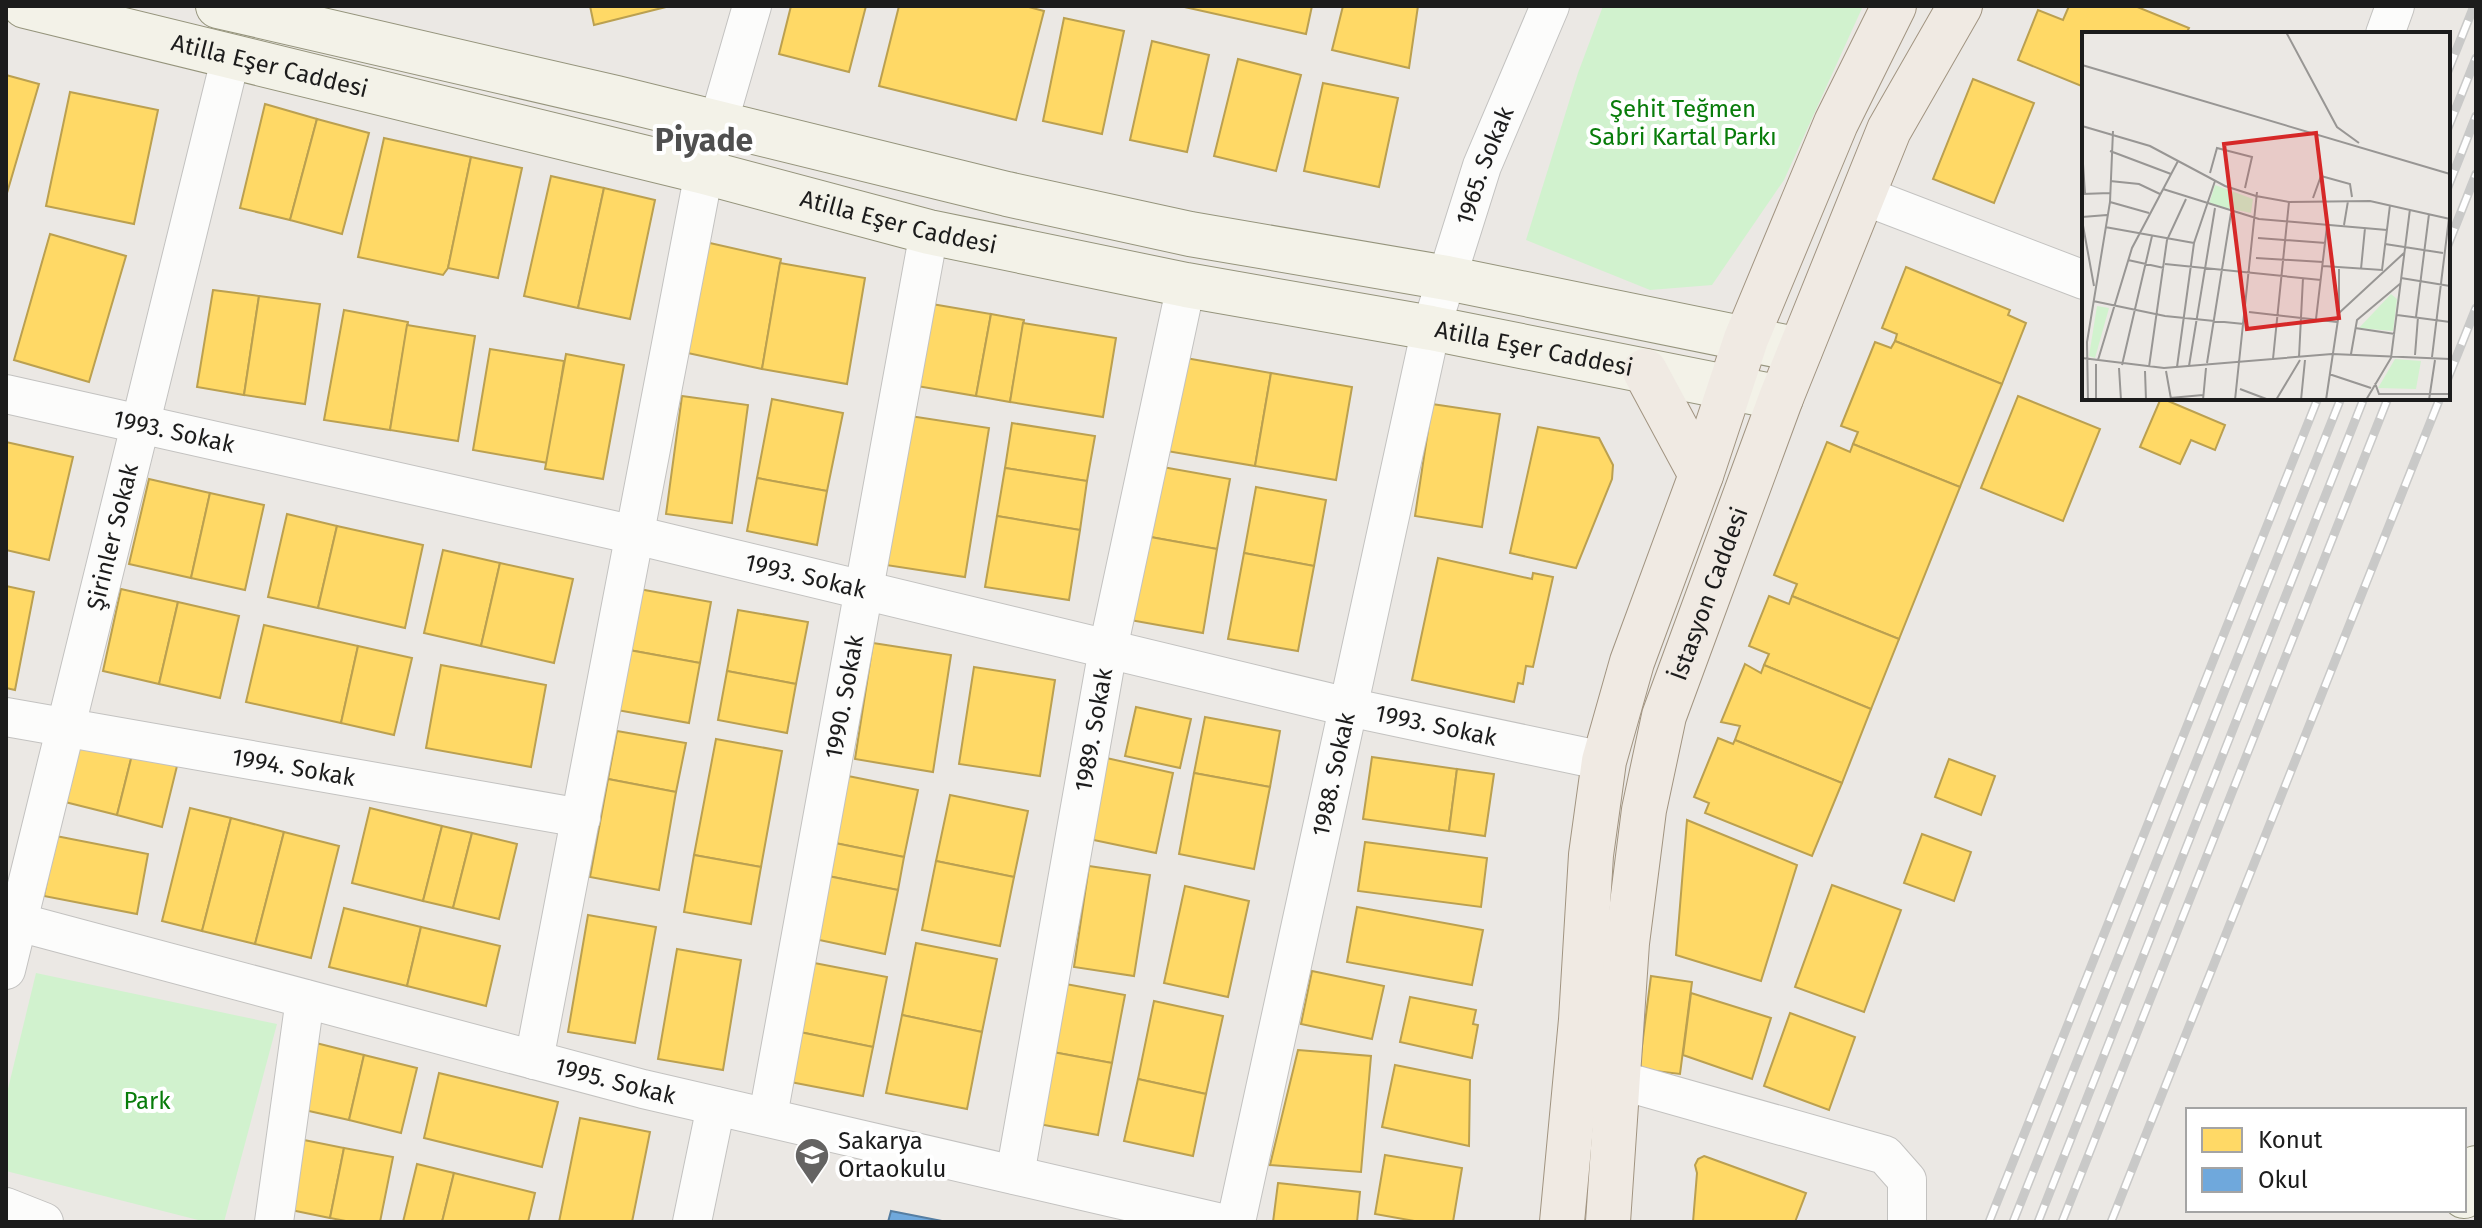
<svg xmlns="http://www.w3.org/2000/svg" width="2482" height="1228" viewBox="0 0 2482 1228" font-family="'Fira Sans',sans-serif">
<rect width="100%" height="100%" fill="#ebe8e4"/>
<g fill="#d1f2ce">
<polygon points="1603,6 1863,6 1784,180 1712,285 1650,290 1526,240 1578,73"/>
<polygon points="36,973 277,1024 224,1222 206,1222 6,1171 6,1097"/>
</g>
<g fill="#ffd966" stroke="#bba050" stroke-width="2">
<polygon points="590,6 670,6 594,25"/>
<polygon points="791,6 866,6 849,72 779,54"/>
<polygon points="899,6 1025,6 1044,11 1016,120 879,86"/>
<polygon points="1180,6 1312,6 1306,34"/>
<polygon points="1343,6 1418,6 1409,68 1332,50"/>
<polygon points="2069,6 2135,6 2189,28 2186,34 2084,34 2084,87 2018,60 2038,10 2063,20"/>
<polygon points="1064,18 1124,31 1102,134 1043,121"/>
<polygon points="1152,41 1209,55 1187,152 1130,140"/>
<polygon points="1238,59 1301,75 1276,171 1214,156"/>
<polygon points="6,75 39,84 7,193 6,193"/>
<polygon points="1973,79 2034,103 1994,203 1933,179"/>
<polygon points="1323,83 1398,98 1379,187 1304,171"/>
<polygon points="70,92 158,110 134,224 46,206"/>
<polygon points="265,104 317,119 290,220 240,208"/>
<polygon points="317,119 369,133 342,234 290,220"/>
<polygon points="384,138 471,157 448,268 443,275 358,257"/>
<polygon points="471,157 522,168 498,278 448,268"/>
<polygon points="551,176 604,188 578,308 524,296"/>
<polygon points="604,188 655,200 630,319 578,308"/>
<polygon points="50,234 126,256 89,382 14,360"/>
<polygon points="701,241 781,259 762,369 683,352"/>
<polygon points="780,263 865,278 847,384 762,369"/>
<polygon points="1906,267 2010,310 2008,315 2026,323 2002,384 1895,341 1897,334 1882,328"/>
<polygon points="213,290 259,296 244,395 197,387"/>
<polygon points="259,296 320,304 305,404 244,395"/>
<polygon points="926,303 991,314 976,396 911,385"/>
<polygon points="344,310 408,322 390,430 324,420"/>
<polygon points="991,314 1024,320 1010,402 976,396"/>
<polygon points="1023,323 1116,338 1103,417 1010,402"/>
<polygon points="407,325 475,336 458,441 390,430"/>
<polygon points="1895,341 2002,384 1960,487 1853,444 1858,432 1841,426 1875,342 1891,348"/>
<polygon points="490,349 564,361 548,463 473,450"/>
<polygon points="566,354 624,365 603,479 545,469"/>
<polygon points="1180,357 1271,373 1255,466 1161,450"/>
<polygon points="1271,373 1352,387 1336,480 1255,466"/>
<polygon points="682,396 748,405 732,523 666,514"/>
<polygon points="2018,396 2100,429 2063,521 1981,488"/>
<polygon points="2161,398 2225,425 2215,450 2191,440 2180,464 2140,447"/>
<polygon points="772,399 843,413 827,491 757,478"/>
<polygon points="1432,404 1500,414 1482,527 1415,516"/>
<polygon points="910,416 989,428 965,577 886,565"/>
<polygon points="1012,423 1095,436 1087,481 1005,468"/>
<polygon points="1538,427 1599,438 1613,465 1612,479 1576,568 1510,553"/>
<polygon points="6,442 73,457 49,560 6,550"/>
<polygon points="1827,442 1850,452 1853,444 1960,487 1899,639 1792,596 1797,584 1774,575"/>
<polygon points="1157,466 1230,479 1217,549 1145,536"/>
<polygon points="1005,468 1087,481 1080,530 997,516"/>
<polygon points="757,478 827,491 817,545 747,531"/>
<polygon points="149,479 210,493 191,578 129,564"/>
<polygon points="1256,487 1326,500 1314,566 1244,553"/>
<polygon points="210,493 264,505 245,590 191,578"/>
<polygon points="287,514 337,526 318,608 268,597"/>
<polygon points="997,516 1080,530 1069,600 985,587"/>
<polygon points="337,526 423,545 405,628 318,608"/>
<polygon points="1145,536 1217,549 1203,633 1130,620"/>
<polygon points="443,550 500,563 481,646 424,633"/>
<polygon points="1244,553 1314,566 1298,651 1228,639"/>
<polygon points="1438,558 1532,579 1533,573 1553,577 1533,667 1526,666 1523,684 1518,683 1514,702 1412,680"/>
<polygon points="500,563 573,579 554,663 481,646"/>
<polygon points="6,586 34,592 15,690 6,688"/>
<polygon points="121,589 178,602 159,684 103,671"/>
<polygon points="639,589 711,602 700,663 629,650"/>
<polygon points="1769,596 1789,604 1792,596 1899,639 1871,709 1764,665 1769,654 1749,646"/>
<polygon points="178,602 239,616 220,698 159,684"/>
<polygon points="738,610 808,622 796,684 727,671"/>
<polygon points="264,625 358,646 341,723 246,702"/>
<polygon points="873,643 951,655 933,772 855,759"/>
<polygon points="358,646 412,658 394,735 341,723"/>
<polygon points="629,650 700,663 689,723 617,710"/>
<polygon points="1745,664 1761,673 1764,665 1871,709 1842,783 1735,740 1740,726 1721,722"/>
<polygon points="441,665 546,685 531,767 426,748"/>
<polygon points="974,667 1055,680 1040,776 959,764"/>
<polygon points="727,671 796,684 787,733 718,720"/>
<polygon points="1136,707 1191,719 1180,768 1125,756"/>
<polygon points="1205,717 1280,731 1270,787 1194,773"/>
<polygon points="617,731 686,743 676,792 608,779"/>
<polygon points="1718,738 1733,744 1735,740 1842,783 1812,856 1705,813 1709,803 1694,797"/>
<polygon points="72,739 132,755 117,815 57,800"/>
<polygon points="716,739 782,751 761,867 694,855"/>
<polygon points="132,755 177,766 162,827 117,815"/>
<polygon points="1102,757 1173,773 1156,853 1084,838"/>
<polygon points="1372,757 1457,769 1449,831 1363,819"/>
<polygon points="1949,759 1995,776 1981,815 1935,797"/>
<polygon points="1457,769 1494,774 1485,836 1449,831"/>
<polygon points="1194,773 1270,787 1254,869 1179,854"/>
<polygon points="843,775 918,790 904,857 830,842"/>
<polygon points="608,779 676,792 659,890 590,877"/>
<polygon points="950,795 1028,811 1014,877 936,861"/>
<polygon points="190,808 231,818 202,931 162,921"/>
<polygon points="370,808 442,826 423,901 352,883"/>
<polygon points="231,818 284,832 255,944 202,931"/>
<polygon points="1687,820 1797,865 1761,981 1676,955"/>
<polygon points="442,826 472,833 453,908 423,901"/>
<polygon points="284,832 339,846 311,958 255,944"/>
<polygon points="472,833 517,844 499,919 453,908"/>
<polygon points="1922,834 1971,852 1954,901 1904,883"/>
<polygon points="56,836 148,854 137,914 44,896"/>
<polygon points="830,842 904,857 898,890 823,875"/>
<polygon points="1365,842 1487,858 1481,907 1358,891"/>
<polygon points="694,855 761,867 751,924 684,912"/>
<polygon points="936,861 1014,877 1000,946 922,930"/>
<polygon points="1089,866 1150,875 1134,976 1074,967"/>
<polygon points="823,875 898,890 885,954 810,938"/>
<polygon points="1832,885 1901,910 1864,1012 1795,987"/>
<polygon points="1185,886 1249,901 1228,997 1164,983"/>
<polygon points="1357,907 1483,930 1472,985 1347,962"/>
<polygon points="344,908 421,927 407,986 329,967"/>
<polygon points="588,915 656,927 635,1043 568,1032"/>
<polygon points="421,927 500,946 486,1006 407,986"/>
<polygon points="916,943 997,959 982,1032 902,1015"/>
<polygon points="677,949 741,960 723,1070 658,1059"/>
<polygon points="804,961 887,977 873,1047 790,1030"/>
<polygon points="1312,971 1384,986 1372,1039 1301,1024"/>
<polygon points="1651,976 1692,982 1680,1074 1639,1069"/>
<polygon points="1055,982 1125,995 1112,1063 1042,1050"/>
<polygon points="1691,993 1771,1018 1752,1079 1683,1055"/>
<polygon points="1410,997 1476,1010 1473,1024 1478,1025 1472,1058 1400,1042"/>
<polygon points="1154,1001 1223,1016 1206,1094 1138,1079"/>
<polygon points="1790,1013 1855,1037 1829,1110 1764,1086"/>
<polygon points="902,1015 982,1032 967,1109 886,1093"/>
<polygon points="790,1030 873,1047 863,1096 780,1080"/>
<polygon points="316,1043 364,1055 349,1120 300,1109"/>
<polygon points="1042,1050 1112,1063 1098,1135 1028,1122"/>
<polygon points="1298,1050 1371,1056 1361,1172 1270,1165"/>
<polygon points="364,1055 417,1068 401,1133 349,1120"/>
<polygon points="1395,1065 1470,1080 1469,1146 1382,1127"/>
<polygon points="439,1073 558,1102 542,1167 424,1138"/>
<polygon points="1138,1079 1206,1094 1193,1156 1124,1141"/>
<polygon points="580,1118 650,1132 632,1222 559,1222"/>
<polygon points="294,1138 344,1148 330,1218 281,1208"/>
<polygon points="344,1148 393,1157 380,1222 351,1222 330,1218"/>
<polygon points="1385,1155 1462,1168 1453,1222 1420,1222 1375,1214"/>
<polygon points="1704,1156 1806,1193 1795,1222 1693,1222 1697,1173 1695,1165 1698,1159"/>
<polygon points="417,1164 454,1173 442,1222 403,1222"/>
<polygon points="454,1173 535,1193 528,1222 442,1222"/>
<polygon points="1278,1183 1360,1192 1357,1222 1273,1222"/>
</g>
<polygon fill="#6fa8dc" stroke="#567ea2" stroke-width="2" points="891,1211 947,1222 888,1222"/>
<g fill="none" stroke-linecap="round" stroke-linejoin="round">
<g stroke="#c3c2c0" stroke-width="40">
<g id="minor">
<polyline points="2385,34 2395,6"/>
<polyline points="1862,195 2084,280"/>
<path id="s1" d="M6,394l629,141 713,172 256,54"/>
<path id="s2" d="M6,717l575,101"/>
<path id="s3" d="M18,922l625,167 574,133"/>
<path id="s4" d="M6,970l225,-914"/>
<polyline points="534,1060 704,172 752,6"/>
<polyline points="1619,1080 1885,1155 1907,1180 1907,1222"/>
<path id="s5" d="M768,1116l161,-884"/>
<path id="s6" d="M1015,1175l93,-526 78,-364"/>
<polyline points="6,1207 44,1222"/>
<polyline points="274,1222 305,999"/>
<polyline points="692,1222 716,1106"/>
<path id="s7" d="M1236,1222l195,-894 51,-162 68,-160"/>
</g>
</g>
<g stroke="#95947c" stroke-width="46">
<g id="secondary">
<path id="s8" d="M25,6l679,166 225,60 257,53 245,43 350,70"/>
<polyline points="218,6 616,98 1007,194 1190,234 1447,278 1800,350"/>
<polyline points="2464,1196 2476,1168"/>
</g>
</g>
<g stroke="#a19481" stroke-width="46">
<g id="primary">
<polyline points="1645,371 1701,475"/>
<polyline points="1562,1222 1581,1020 1591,855 1604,761 1632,662 1701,475 1746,339 1836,123 1894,6"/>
<path id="s9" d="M1608,1222l19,-279 17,-133 20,-94 117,-318 108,-268 71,-124"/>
</g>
</g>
<use href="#minor" stroke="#fcfcfb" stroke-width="38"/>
<use href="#secondary" stroke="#f3f2e8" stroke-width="44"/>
<use href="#primary" stroke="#f0eae3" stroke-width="44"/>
<g stroke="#c9c9c8" stroke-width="9">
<g id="rail">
<polyline points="2448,71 2474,6"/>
<polyline points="2448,128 2476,58"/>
<polyline points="2448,187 2476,116"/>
<polyline points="2448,245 2476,174"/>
<polyline points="2448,378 2476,308"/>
<polyline points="1989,1222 2318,398"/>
<polyline points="2013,1222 2341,398"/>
<polyline points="2038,1222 2364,398"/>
<polyline points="2062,1222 2388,398"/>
<polyline points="2111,1222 2440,398"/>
</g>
</g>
<use href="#rail" stroke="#fff" stroke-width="6" stroke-dasharray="18" stroke-linecap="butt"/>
</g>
<defs>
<g id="school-pin" transform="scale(1.8)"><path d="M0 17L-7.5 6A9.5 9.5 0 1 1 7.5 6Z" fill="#646362" stroke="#fff"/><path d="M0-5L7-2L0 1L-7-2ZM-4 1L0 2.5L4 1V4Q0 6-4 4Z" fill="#fff"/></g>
</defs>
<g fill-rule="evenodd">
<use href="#school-pin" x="812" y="1155"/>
</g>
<g text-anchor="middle" stroke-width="8" stroke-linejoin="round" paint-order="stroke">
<g font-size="24" fill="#1c1c1c" stroke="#fff">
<text dy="8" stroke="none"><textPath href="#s8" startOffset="252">Atilla Eşer Caddesi</textPath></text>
<text dy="8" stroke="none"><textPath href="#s7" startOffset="1086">1965. Sokak</textPath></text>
<text dy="8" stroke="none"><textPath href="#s8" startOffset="900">Atilla Eşer Caddesi</textPath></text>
<text dy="8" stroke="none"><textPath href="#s8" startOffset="1548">Atilla Eşer Caddesi</textPath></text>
<text dy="8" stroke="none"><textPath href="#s1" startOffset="172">1993. Sokak</textPath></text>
<text dy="8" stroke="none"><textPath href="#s4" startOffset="446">Şirinler Sokak</textPath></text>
<text dy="8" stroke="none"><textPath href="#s1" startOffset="820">1993. Sokak</textPath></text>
<text dy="8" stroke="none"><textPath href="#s9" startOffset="640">İstasyon Caddesi</textPath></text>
<text dy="8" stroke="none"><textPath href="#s5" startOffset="426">1990. Sokak</textPath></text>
<text dy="8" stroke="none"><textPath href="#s1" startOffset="1468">1993. Sokak</textPath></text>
<text dy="8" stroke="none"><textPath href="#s6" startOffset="452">1989. Sokak</textPath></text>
<text dy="8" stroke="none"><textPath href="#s2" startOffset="292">1994. Sokak</textPath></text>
<text dy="8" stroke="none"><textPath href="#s7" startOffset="458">1988. Sokak</textPath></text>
<text dy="8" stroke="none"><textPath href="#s3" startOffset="618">1995. Sokak</textPath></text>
</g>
<g font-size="24" fill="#087c0a" stroke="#fff">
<text x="1683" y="117">Şehit Teğmen<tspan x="1683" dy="28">Sabri Kartal Parkı</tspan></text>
<text x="147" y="1109">Park</text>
</g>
<g font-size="24" fill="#1c1c1c" stroke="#fff" text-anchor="start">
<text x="838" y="1149">Sakarya<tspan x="838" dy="28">Ortaokulu</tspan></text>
</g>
<g font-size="32" font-weight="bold" fill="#4f4f4f" stroke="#fff">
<text x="704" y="151">Piyade</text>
</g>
</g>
<g transform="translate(2082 32)">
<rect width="368" height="368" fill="#ebe8e4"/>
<path d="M133,153l38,14 -2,14 -42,-9zM309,262l6,5 -4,32 -34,-3zM15,274l12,2 -14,50 -6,-2zM313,327l26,2 -5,28 -38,-1z" fill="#d1f2ce"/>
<path fill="none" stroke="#989694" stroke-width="2" d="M204,0l51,95 22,16M0,33l368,109M0,94l68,20 75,40 31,10 33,6 81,-1 80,18M0,117l3,45M28,119l61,23M128,141l7,-25 35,9 -7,31M28,149l29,3 21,10M81,157l96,30 128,11M0,162l28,-1M231,166l8,-22 29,8 2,13M28,170l39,11M0,185l25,-2M0,188l12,66M262,193l4,-24M23,195l89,16M176,206l68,5M303,212l58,9M174,226l67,4M46,228l36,8M83,232l156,16M241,234l59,4 8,-65M279,237l4,-41M319,246l49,8M11,269l72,15 79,8M257,279v-44M167,280l88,10M315,283l53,7M334,285l13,-103M234,287l11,-93M273,296l40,6M269,322l6,-34 44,-37M333,323l3,-38M217,325l4,-79M350,325l17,-139M0,326l82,10 168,-14 118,5M191,327l16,-157M16,328l34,-112 46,-87M125,331l24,-150M40,333l30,-129M107,334l26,-158M67,335l18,-127 19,-41M95,335l17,-124 21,-62M37,336l2,32M63,339l1,29M84,339l5,28M247,342l42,14M293,351l4,11h71M158,357l29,11M88,366l33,-3M6,368l-1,-58 23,-140 3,-71M14,368v-36M121,368l3,-32M153,368l22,-208M194,368l24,-40M219,368l4,-40M244,368l13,-87 65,-60M284,368l25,-42 19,-149M347,368l6,-40"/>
<path fill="#d62828" fill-opacity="0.15" stroke="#d62828" stroke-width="4" d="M234,101l23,185 -92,11 -23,-185z"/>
<rect width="368" height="368" fill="none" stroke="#1c1c1c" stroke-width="4"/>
</g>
<rect width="2482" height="1228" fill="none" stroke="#1c1c1c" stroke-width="16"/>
<rect x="2186" y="1108" width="280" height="104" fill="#ffffff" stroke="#a4a4a4" stroke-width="2"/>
<rect x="2202" y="1128" width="40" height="24" fill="#ffd966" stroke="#a4a4a4" stroke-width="2"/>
<text x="2258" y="1148" font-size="24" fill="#1c1c1c">Konut</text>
<rect x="2202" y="1168" width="40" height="24" fill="#6fa8dc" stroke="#a4a4a4" stroke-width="2"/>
<text x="2258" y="1188" font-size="24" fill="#1c1c1c">Okul</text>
</svg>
